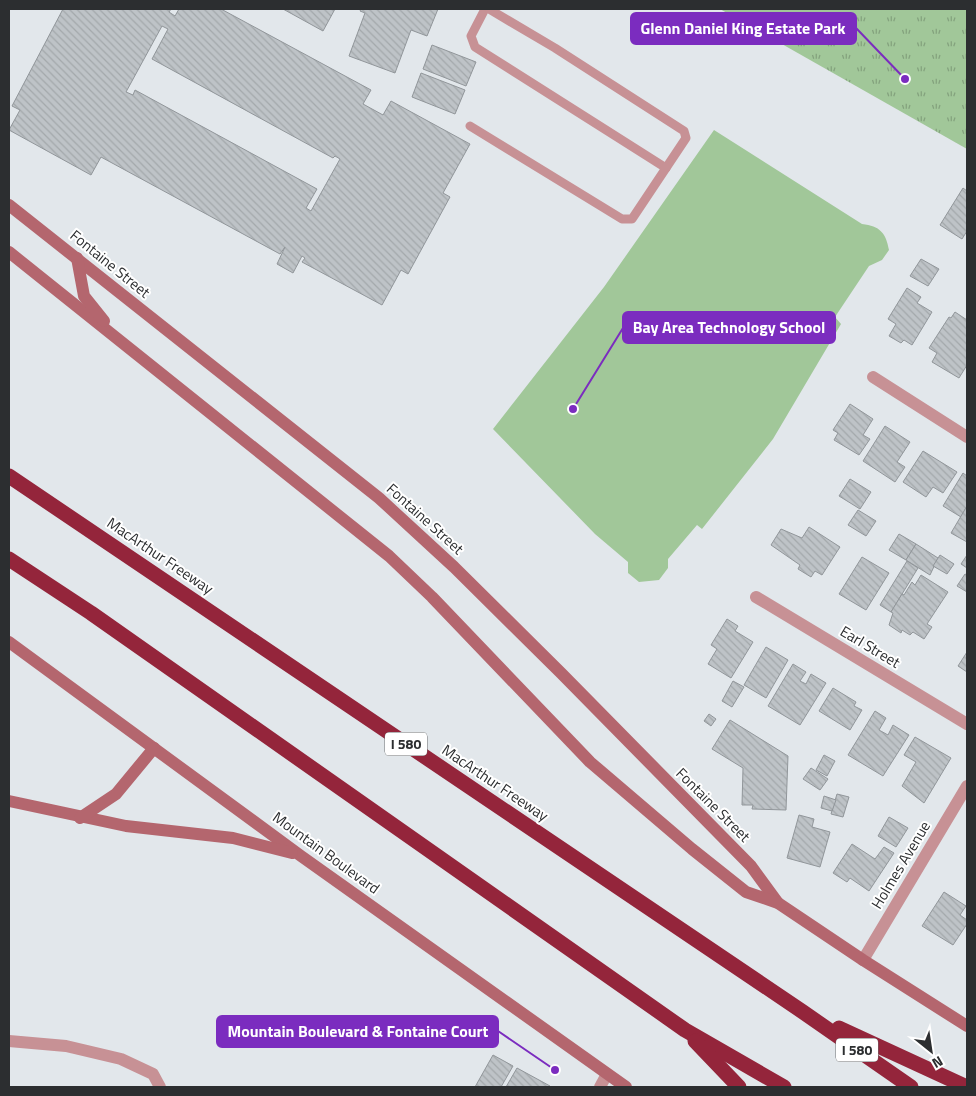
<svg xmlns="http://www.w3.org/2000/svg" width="976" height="1096" viewBox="0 0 976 1096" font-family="'Titillium Web',sans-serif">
<defs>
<pattern id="grass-tufts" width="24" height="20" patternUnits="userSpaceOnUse" patternTransform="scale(1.25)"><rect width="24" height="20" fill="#a1c799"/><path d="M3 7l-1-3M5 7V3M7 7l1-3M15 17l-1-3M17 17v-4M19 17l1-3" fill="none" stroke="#83a27d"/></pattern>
<pattern id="building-back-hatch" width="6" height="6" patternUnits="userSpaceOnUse" patternTransform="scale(1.25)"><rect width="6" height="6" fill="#bec3c7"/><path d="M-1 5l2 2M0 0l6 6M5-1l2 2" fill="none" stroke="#a3a8ab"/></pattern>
</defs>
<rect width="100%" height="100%" fill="#e2e7eb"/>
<polygon fill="url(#grass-tufts)" points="720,9 967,9 967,149"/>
<path fill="#a1c799" d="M714,130l148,94c18,2 24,9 27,26l-7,10 -13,6 -34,51 6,7 -68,115 -71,90 -5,-4 -29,34v9l-9,12 -20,2 -11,-9v-11l-33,-28 -102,-105 111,-142z"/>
<g fill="url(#building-back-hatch)" stroke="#91969a" fill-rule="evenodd">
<path d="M63,9h108l-2,3 6,4 4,-7h42l150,81 -8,14 20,11 8,-14 79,43 -27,49 7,4 -42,77 -7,-4 -19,35 -80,-43 3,-4 -3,-2 -9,17 -16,-9 8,-17 -5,7 -179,-97 -10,18 -82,-45 11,-20 -8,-4zM162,26l6,3 -16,30 181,99 2,-2 5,3 -29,52 -5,-3 11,-19 -182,-99 -2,5 -7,-3z"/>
<polygon points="283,9 335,9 323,31"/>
<polygon points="361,9 438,9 427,36 411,30 395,73 349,56 365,13 360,11"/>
<polygon points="432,45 476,62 466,86 423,69"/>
<polygon points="421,73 465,90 455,114 412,97"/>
<polygon points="963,188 967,191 967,231 962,239 940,225"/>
<polygon points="921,259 939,269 928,286 910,276"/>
<polygon points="907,288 921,297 917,303 932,312 912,345 904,340 901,343 889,336 896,324 888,319"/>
<polygon points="955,312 967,320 967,365 959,378 932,362 937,353 929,348 949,317 951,318"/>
<polygon points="850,404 873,419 863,435 870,439 859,455 834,440 838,433 833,430"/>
<polygon points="885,426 910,442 897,462 905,467 895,482 863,461"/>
<polygon points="923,451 957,472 943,493 933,487 926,497 903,482"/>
<polygon points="963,473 967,476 967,506 961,517 943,506"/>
<polygon points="850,479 871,492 860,509 839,496"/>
<polygon points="967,506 967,542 951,533"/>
<polygon points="858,510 876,521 866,536 848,525"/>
<polygon points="809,527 840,547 822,575 815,571 811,577 798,569 800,565 771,545 781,529 802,538"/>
<polygon points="899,534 916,544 906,560 889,550"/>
<polygon points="916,544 938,558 930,575 906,560"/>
<polygon points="940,555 954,564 947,574 933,566"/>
<polygon points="967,555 967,568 961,564"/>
<polygon points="862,557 889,573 866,610 839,594"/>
<polygon points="907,561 918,568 891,612 880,605"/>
<polygon points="965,574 967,575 967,592 957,586"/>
<polygon points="921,575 948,592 927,624 932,627 924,639 913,632 910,635 902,630 901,633 889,625 893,613 891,612 902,594 904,595 912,582 915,585"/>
<polygon points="727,619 738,626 735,631 753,642 731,678 708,664 717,649 711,645"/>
<polygon points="766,647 788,660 766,698 744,685"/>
<polygon points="967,652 967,672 958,666"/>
<polygon points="793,664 806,672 800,681 806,684 811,674 826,683 800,725 768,706"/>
<polygon points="733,681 744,687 732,707 722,701"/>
<polygon points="833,688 856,702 854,706 862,710 850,730 819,711"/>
<polygon points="875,711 886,718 879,730 888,735 893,725 909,735 883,776 848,755"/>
<polygon points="709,714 716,719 711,726 704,721"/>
<polygon points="730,720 788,756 786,810 752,809 753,805 742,805 743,768 712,749"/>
<polygon points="915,737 951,758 924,803 902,786 916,762 904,755"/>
<polygon points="824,755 835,761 827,776 816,770"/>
<polygon points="811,768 828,779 820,790 803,779"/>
<polygon points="837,794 849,797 843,817 831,814"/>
<polygon points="824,796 836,800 832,811 821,808"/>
<polygon points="799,815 814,819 812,827 830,832 820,867 787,858"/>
<polygon points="889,817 908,828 896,847 878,836"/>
<polygon points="852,844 875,859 884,847 894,853 869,891 850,878 847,882 833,873"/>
<polygon points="944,892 966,906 960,915 967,920 967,924 953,945 922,926"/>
<polygon points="493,1055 513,1066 501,1087 475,1087"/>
<polygon points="517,1068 550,1086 549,1087 506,1087"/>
</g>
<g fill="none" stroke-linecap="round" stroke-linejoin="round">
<g stroke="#c79195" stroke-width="9">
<polyline points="485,9 471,36 475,47 666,168"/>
<polyline points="470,126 622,219 632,219 686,138 684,131 555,48 489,9"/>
</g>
<g stroke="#c79195" stroke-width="12">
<polyline points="873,377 967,437"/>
<polyline points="756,597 967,724"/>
<polyline points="863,960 967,786"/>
<polyline points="9,1041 66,1046 121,1059 153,1074 160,1087"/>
<polyline points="600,1087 607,1074"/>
</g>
<g stroke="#b4666e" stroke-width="12">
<polyline points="9,205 379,498 454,567 561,673 751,866 778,903"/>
<polyline points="9,252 389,556 432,597 590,762 692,849 746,892 778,903 863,960 967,1026"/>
<polyline points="77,258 84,296 104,321"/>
<polyline points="9,642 301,856 626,1087"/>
<polyline points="9,801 126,826 233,838 292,853"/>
<polyline points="80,818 116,794 154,748"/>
</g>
<g stroke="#94253b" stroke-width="15">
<polyline points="9,476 803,1012 911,1087"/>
<polyline points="9,559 91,613 685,1030 784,1087"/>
<polyline points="839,1028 967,1087"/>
<polyline points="695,1041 739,1087"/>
</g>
</g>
<g text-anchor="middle" stroke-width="4" stroke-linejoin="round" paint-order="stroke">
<g fill="#fff" stroke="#6b6d6e" stroke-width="1">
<rect x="385" y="732.5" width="42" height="23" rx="4"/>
<rect x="836" y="1038.5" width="42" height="23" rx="4"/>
</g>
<g font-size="14" font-weight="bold" fill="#2c2e30">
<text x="406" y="749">I 580</text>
<text x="857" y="1055">I 580</text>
</g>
<g font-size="15" fill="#2c2e30" stroke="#fff">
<text transform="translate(110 264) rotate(39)" y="5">Fontaine Street</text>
<text transform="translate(425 519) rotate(42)" y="5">Fontaine Street</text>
<text transform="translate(160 556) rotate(34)" y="5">MacArthur Freeway</text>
<text transform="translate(870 647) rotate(31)" y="5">Earl Street</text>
<text transform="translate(495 783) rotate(34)" y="5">MacArthur Freeway</text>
<text transform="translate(713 805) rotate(45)" y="5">Fontaine Street</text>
<text transform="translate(326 853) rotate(36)" y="5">Mountain Boulevard</text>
<text transform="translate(901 865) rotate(-59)" y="5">Holmes Avenue</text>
</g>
</g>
<path fill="none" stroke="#7b2cbf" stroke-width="2" d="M905 79L856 28M573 409L623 328M555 1070L498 1031"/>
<g fill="#7b2cbf" stroke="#fff" stroke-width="2">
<circle cx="905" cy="79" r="5"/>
<circle cx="573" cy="409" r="5"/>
<circle cx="555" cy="1070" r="5"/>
</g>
<g fill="#7b2cbf" stroke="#7b2cbf" stroke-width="2">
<rect x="631" y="13" width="225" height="31" rx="5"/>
<rect x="623" y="312" width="212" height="31" rx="5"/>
<rect x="217" y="1016" width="281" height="31" rx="5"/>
</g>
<g font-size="16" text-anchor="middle" font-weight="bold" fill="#fff">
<text x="743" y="34">Glenn Daniel King Estate Park</text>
<text x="729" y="333">Bay Area Technology School</text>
<text x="358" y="1037">Mountain Boulevard &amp; Fontaine Court</text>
</g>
<rect width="976" height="1096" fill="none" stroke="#2c2e30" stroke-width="20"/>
<g transform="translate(931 1051) rotate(150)" stroke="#ffffff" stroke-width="4" paint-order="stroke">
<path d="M0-4L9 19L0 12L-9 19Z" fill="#2c2e30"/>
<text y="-8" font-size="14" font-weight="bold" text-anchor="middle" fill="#2c2e30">N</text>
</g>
</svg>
